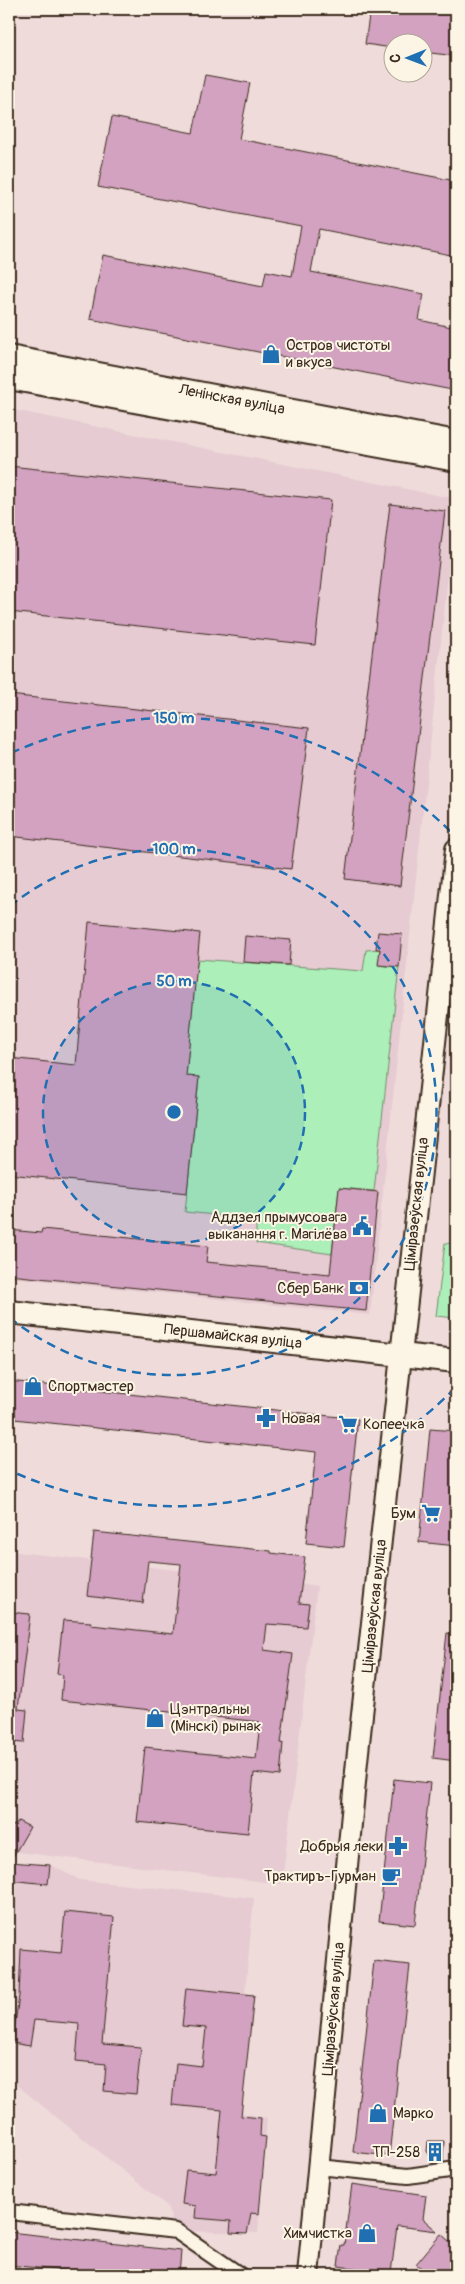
<svg xmlns="http://www.w3.org/2000/svg" width="465" height="2284" viewBox="0 0 465 2284" font-family="Pangolin,sans-serif">
<rect width="100%" height="100%" fill="#efdcda"/>
<filter id="ink" filterUnits="userSpaceOnUse"><feTurbulence type="fractalNoise" baseFrequency=".02" numOctaves="2"/><feDisplacementMap in="SourceGraphic" scale="10" xChannelSelector="R" yChannelSelector="G"/><feConvolveMatrix kernelMatrix="1 2 1 2 8 2 1 2 1" color-interpolation-filters="sRGB"/></filter>
<g filter="url(#ink)">
<g fill="#e6cbd2">
<polygon points="9,409 456,499 370,1315 9,1277"/>
<polygon points="9,1551 317,1586 282,1884 9,1851"/>
<polygon points="9,1862 50,1865 80,1880 254,1898 245,1993 254,1995 241,2113 267,2118 258,2233 176,2231 167,2206 9,2079"/>
</g>
<g fill="#acefb9" stroke="#748c6c">
<polygon points="380,949 379,965 399,967 374,1191 339,1188 332,1254 256,1243 256,1219 185,1212 199,1077 186,1076 197,959 363,971 366,950"/>
<polygon points="445,1243 456,1244 456,1318 436,1316"/>
</g>
<g fill="#d2a2c0" stroke="#3b2a1e">
<polygon points="370,9 456,9 456,56 422,52 422,42 392,42 392,48 365,44"/>
<polygon points="205,75 250,83 239,139 456,181 456,256 319,229 311,272 424,294 419,320 456,328 456,365 452,390 90,319 103,255 263,286 266,271 292,276 301,226 98,187 112,117 193,133"/>
<polygon points="9,466 331,500 315,645 9,612"/>
<polygon points="390,504 445,511 400,886 345,879"/>
<polygon points="9,695 309,728 291,869 9,836"/>
<polygon points="89,922 200,933 186,1076 199,1077 187,1193 9,1174 9,1058 76,1065"/>
<polygon points="378,932 402,934 399,967 378,965 380,949 376,949"/>
<polygon points="245,936 291,940 289,965 243,962"/>
<polygon points="339,1188 378,1192 366,1311 9,1275 9,1230 41,1233 42,1229 208,1246 206,1262 330,1274"/>
<polygon points="9,1381 358,1419 344,1547 306,1543 316,1452 14,1419 15,1417 9,1416"/>
<polygon points="430,1429 456,1431 456,1546 419,1542"/>
<polygon points="94,1532 271,1551 271,1553 305,1557 299,1603 309,1604 306,1627 267,1624 264,1650 293,1654 281,1743 283,1743 280,1776 254,1773 248,1833 137,1822 145,1747 256,1759 260,1722 61,1700 63,1675 57,1674 63,1620 91,1622 91,1625 173,1634 181,1564 148,1561 143,1603 87,1596"/>
<polygon points="9,1612 30,1614 18,1709 27,1710 24,1743 9,1742"/>
<polygon points="447,1633 456,1634 456,1761 433,1758"/>
<polygon points="394,1779 430,1783 415,1925 379,1921"/>
<polygon points="18,1821 30,1827 10,1862 50,1865 48,1884 9,1880 9,1824 14,1826"/>
<polygon points="65,1912 114,1917 102,2044 141,2047 136,2094 104,2091 106,2064 76,2061 79,2024 34,2020 30,2046 12,2043 19,1996 21,1949 61,1953"/>
<polygon points="374,1961 410,1965 389,2156 353,2152"/>
<polygon points="186,1988 254,1995 241,2116 261,2118 260,2136 266,2137 259,2214 251,2213 247,2234 230,2233 231,2221 195,2218 196,2206 182,2204 186,2170 216,2173 222,2110 172,2105 176,2063 202,2066 206,2028 182,2026"/>
<polygon points="428,2141 444,2141 443,2162 433,2164 427,2151"/>
<polygon points="352,2184 426,2195 423,2219 437,2231 397,2226 391,2273 338,2266 341,2245 344,2245"/>
<polygon points="9,2232 181,2251 179,2275 105,2275 9,2265"/>
<polygon points="441,2234 456,2247 456,2275 430,2275 416,2264"/>
</g>
<g fill="none" stroke-linecap="round" stroke-linejoin="round">
<g stroke="#3b2a1e" stroke-width="18">
<g id="minor">
<polyline points="318,2167 408,2176 456,2169"/>
<polyline points="9,2212 176,2231 240,2275"/>
</g>
</g>
<g stroke="#3b2a1e" stroke-width="24">
<polyline id="secondary" points="308,2275 357,1761 456,849"/>
</g>
<g stroke="#3b2a1e" stroke-width="26">
<g id="primary">
<polyline points="9,357 456,442"/>
<polyline points="9,378 456,460"/>
<polyline points="9,1312 456,1361"/>
</g>
</g>
<use href="#minor" stroke="#fcf5e5" stroke-width="14"/>
<use href="#secondary" stroke="#fcf5e5" stroke-width="20"/>
<use href="#primary" stroke="#fcf5e5" stroke-width="22"/>
</g>
</g>
<circle cx="174" cy="1112" r="131" fill="#1f6fb2" fill-opacity=".12"/>
<g fill="none" stroke="#1f6fb2" stroke-width="2.5" stroke-dasharray="9 6">
<circle cx="174" cy="1112" r="131"/>
<path d="M10 906A263 263 0 1 1 10 1318"/>
<path d="M455 1388A394 394 0 0 1 11 1471M11 753A394 394 0 0 1 455 836"/>
</g>
<defs>
<g id="shop-bare" transform="scale(1.5)"><path d="M-5-2.5h2.3a2.7 3.5 0 0 1 5.4 0H5L5.5 6h-11ZM-1.5-2.5h3a1.5 2.3 0 0 0-3 0Z" fill="#1f6fb2" stroke="#fcf5e5" stroke-width="2.5" paint-order="stroke"/></g>
<g id="civic-bare" transform="scale(1.5)"><path d="M-.6-6.5H3V-4.5H.6V-3L4-1V1h2V6H-6V1h2V-1L-.6-3ZM-1.2 2.5V6h2.4V2.5Z" fill="#1f6fb2" stroke="#fcf5e5" stroke-width="2.5" paint-order="stroke"/></g>
<g id="bank-bare" transform="scale(1.5)"><path d="M-6-4H6V4H-6ZM0-2.3a2.3 2.3 0 1 0 0 4.6a2.3 2.3 0 1 0 0-4.6Z" fill="#1f6fb2" stroke="#fcf5e5" stroke-width="2.5" paint-order="stroke"/></g>
<g id="pharmacy-bare" transform="scale(1.5)"><path d="M-2-6h4v4h4v4h-4v4h-4v-4h-4v-4h4Z" fill="#1f6fb2" stroke="#fcf5e5" stroke-width="2.5" paint-order="stroke"/></g>
<g id="supermarket-bare" transform="scale(1.5)"><path d="M-6-5.5h2.5l.6 2H6L4.5 2H-2.5L-4.4-4H-6ZM-1.5 3.2a1.3 1.3 0 1 0 .1 0ZM3 3.2a1.3 1.3 0 1 0 .1 0Z" fill="#1f6fb2" stroke="#fcf5e5" stroke-width="2.5" paint-order="stroke"/></g>
<g id="cafe-bare" transform="scale(1.5)"><path d="M-5.5-4.5H6V0H3Q3 3.5 0 3.5H-2.5Q-5.5 3.5-5.5 0ZM3-3.2v2h1.7v-2ZM-6 4.5H4V6H-6Z" fill="#1f6fb2" stroke="#fcf5e5" stroke-width="2.5" paint-order="stroke"/></g>
<g id="building-bare" transform="scale(1.5)"><path d="M-4-6H4V6H1V3H-1V6H-4ZM-2.5-4.3h1.7v1.8h-1.7ZM.8-4.3h1.7v1.8H.8ZM-2.5-1h1.7V.8h-1.7ZM.8-1h1.7V.8H.8Z" fill="#1f6fb2" stroke="#fcf5e5" stroke-width="2.5" paint-order="stroke"/></g>
</defs>
<g fill-rule="evenodd">
<use href="#shop-bare" x="271" y="354"/>
<use href="#civic-bare" x="362" y="1226"/>
<use href="#bank-bare" x="359" y="1288"/>
<use href="#shop-bare" x="33" y="1386"/>
<use href="#pharmacy-bare" x="266" y="1418"/>
<use href="#supermarket-bare" x="348" y="1424"/>
<use href="#supermarket-bare" x="431" y="1513"/>
<use href="#shop-bare" x="155" y="1718"/>
<use href="#pharmacy-bare" x="398" y="1846"/>
<use href="#cafe-bare" x="391" y="1876"/>
<use href="#shop-bare" x="378" y="2113"/>
<use href="#building-bare" x="435" y="2152"/>
<use href="#shop-bare" x="367" y="2233"/>
</g>
<g text-anchor="middle" stroke-width="4" stroke-linejoin="round" paint-order="stroke">
<g font-size="15" fill="#3b2a1e" stroke="#fcf5e5" text-anchor="end">
<text x="286" y="350" text-anchor="start">Остров чистоты<tspan x="286" dy="17">и вкуса</tspan></text>
<text x="347" y="1222">Аддзел прымусовага<tspan x="347" dy="17">выканання г. Магілёва</tspan></text>
<text x="344" y="1293">Сбер Банк</text>
<text x="48" y="1391" text-anchor="start">Спортмастер</text>
<text x="281" y="1423" text-anchor="start">Новая</text>
<text x="363" y="1429" text-anchor="start">Копеечка</text>
<text x="416" y="1518">Бум</text>
<text x="170" y="1714" text-anchor="start">Цэнтральны<tspan x="170" dy="17">(Мінскі) рынак</tspan></text>
<text x="383" y="1851">Добрыя леки</text>
<text x="376" y="1881">Трактиръ-Гурман</text>
<text x="393" y="2118" text-anchor="start">Марко</text>
<text x="420" y="2157">ТП-258</text>
<text x="352" y="2238">Химчистка</text>
</g>
<g font-size="15" fill="#3b2a1e" stroke="#fcf5e5">
<text transform="translate(232 399) rotate(11)" y="5">Ленінская вуліца</text>
<text transform="translate(416 1204) rotate(-84)" y="5">Ціміразеўская вуліца</text>
<text transform="translate(233 1336) rotate(6)" y="5">Першамайская вуліца</text>
<text transform="translate(374 1606) rotate(-84)" y="5">Ціміразеўская вуліца</text>
<text transform="translate(333 2009) rotate(-85)" y="5">Ціміразеўская вуліца</text>
</g>
</g>
<circle cx="174" cy="1112" r="8" fill="#1f6fb2" stroke="#fcf5e5" stroke-width="2.5"/>
<g font-size="15" text-anchor="middle" font-weight="bold" fill="#1f6fb2" stroke="#fcf5e5" stroke-width="4" stroke-linejoin="round" paint-order="stroke">
<text x="174" y="723">150 m</text>
<text x="174" y="854">100 m</text>
<text x="174" y="986">50 m</text>
</g>
<rect width="465" height="2284" fill="none" stroke="#fcf5e5" stroke-width="30"/>
<rect x="15" y="15" width="435" height="2254" fill="none" stroke="#3b2a1e" stroke-width="2" filter="url(#ink)"/>
<g transform="translate(408 58) rotate(269)"><circle r="24" fill="#fcf5e5" stroke="#afa495"/>
<path d="M0-4L9 19L0 12L-9 19Z" fill="#1f6fb2"/>
<text y="-8" font-size="14" font-weight="bold" text-anchor="middle" fill="#3b2a1e">С</text>
</g>
</svg>
